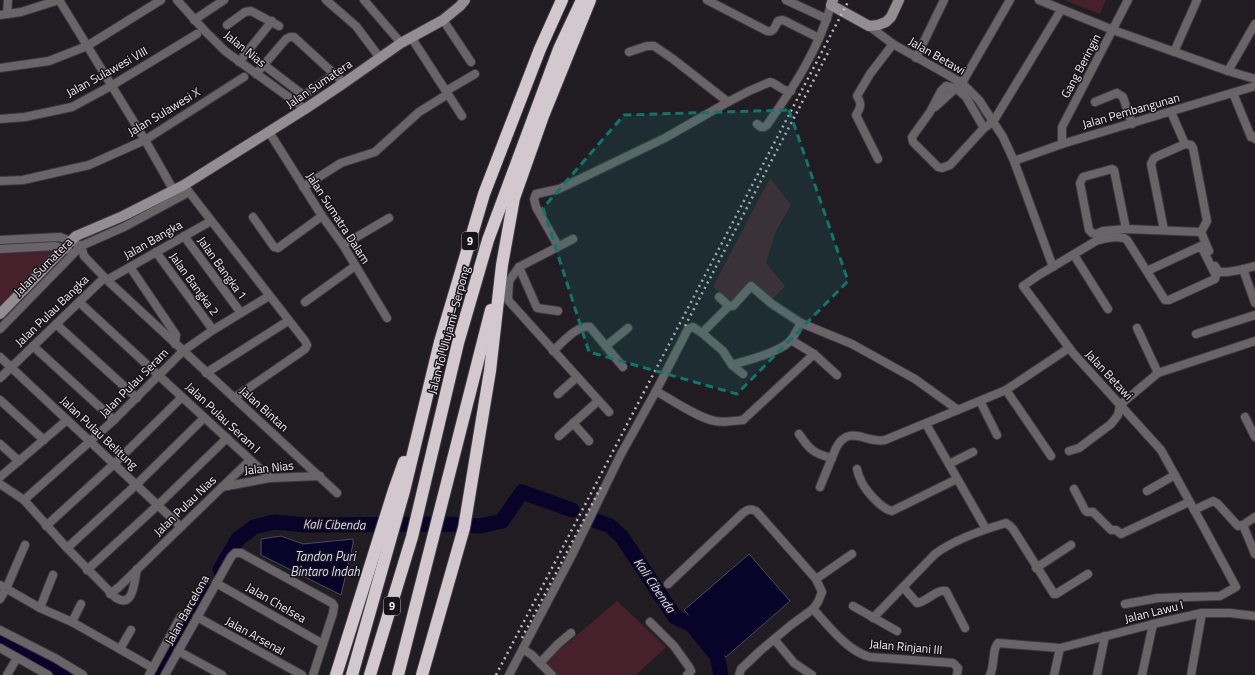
<svg xmlns="http://www.w3.org/2000/svg" width="1255" height="675" viewBox="0 0 1255 675" font-family="'Titillium Web',sans-serif">
<rect width="100%" height="100%" fill="#211b22"/>
<g fill="#46202b">
<polygon points="1064,0 1106,0 1100,14"/>
<polygon points="770,178 791,205 776,231 766,263 785,286 771,301 750,284 731,303 713,287"/>
<polygon points="64,248 0,314 0,249"/>
<polygon points="617,601 666,647 636,675 558,675 545,662"/>
</g>
<g fill="#080328" stroke="#4e4964">
<polygon points="281,536 303,544 353,539 353,544 341,595 261,555 261,539"/>
<polygon points="749,554 790,601 726,657 684,610"/>
</g>
<g fill="none" stroke-linecap="round" stroke-linejoin="round">
<g stroke="#080328" stroke-width="15">
<polyline points="594,520 610,526 622,537 675,617 692,625 717,656 721,675"/>
<polyline points="220,570 238,539 254,527 274,522 306,525 448,524 480,526 502,521 522,492 572,510"/>
<polyline points="0,635 71,675"/>
<polyline points="160,675 207,592"/>
</g>
<g stroke="#3e383f" stroke-width="10">
<g id="street">
<polyline points="59,0 145,140 174,191"/>
<polyline points="177,0 204,30 225,51 305,109"/>
<polyline points="326,0 356,26 380,58"/>
<polyline points="364,0 401,43"/>
<path d="M707,0l60,31c7,2 8,-5 11,-10l5,-1 36,18"/>
<polyline points="786,0 827,19"/>
<polyline points="1039,0 1113,30 1228,71 1255,79"/>
<polyline points="7,14 8,0"/>
<polyline points="0,15 21,12 59,0"/>
<polyline points="194,20 224,0"/>
<polyline points="443,20 471,62"/>
<polyline points="227,25 245,12 251,11 279,26"/>
<polyline points="869,26 893,44 962,83 979,100 1003,137 1014,161 1053,267"/>
<polyline points="411,37 462,116"/>
<polyline points="629,52 647,46 654,46 673,59 728,102"/>
<polyline points="1174,52 1197,0"/>
<polyline points="916,58 944,0"/>
<polyline points="239,62 272,21"/>
<polyline points="264,65 302,94 306,94 334,74"/>
<polyline points="0,68 49,61 87,46 161,0"/>
<polyline points="1228,71 1255,24"/>
<path d="M256,74l30,-35c3,-2 5,-3 8,-2l50,46"/>
<polyline points="962,83 1010,0"/>
<polyline points="956,88 946,86 941,91 930,112 912,137 913,142 938,167 942,168 950,165 984,128 993,122 1061,10"/>
<polyline points="446,91 475,74"/>
<polyline points="1233,93 1251,137 1254,136 1255,139"/>
<polyline points="1095,102 1117,93 1123,97 1132,124"/>
<polyline points="935,107 956,88 966,97 984,128"/>
<polyline points="1171,112 1185,144 1191,145 1193,148 1207,221 1201,232"/>
<polyline points="0,119 25,117 72,107 111,86 197,34"/>
<path d="M757,124l4,3h3l3,-2c26,-37 52,-76 64,-120"/>
<polyline points="269,132 322,216 343,245 387,318"/>
<polyline points="1062,144 1062,127 1128,0"/>
<path d="M878,159l-22,-44c5,-8 6,-11 1,-19l13,-22 23,-30"/>
<polyline points="1014,161 1062,144 1255,86"/>
<polyline points="0,181 23,180 89,165 145,140 244,77"/>
<polyline points="303,187 341,163 375,152 419,112 448,94"/>
<polyline points="189,192 305,341 307,345 305,349 298,354 234,398"/>
<polyline points="253,217 274,247 278,248 322,216"/>
<polyline points="1126,229 1114,170 1112,169 1083,177 1080,183 1089,230 1092,233 1096,234 1103,231 1126,229 1201,232"/>
<polyline points="1164,230 1151,164 1154,158 1158,156 1185,144"/>
<polyline points="1201,232 1209,251"/>
<polyline points="184,236 241,313"/>
<polyline points="573,239 519,267 509,281 508,300 609,412"/>
<polyline points="0,240 60,237 71,241 81,246 84,256 107,280 337,493"/>
<polyline points="343,245 389,218"/>
<path d="M558,246l-22,-39 -2,-8 2,-5 23,-5 106,-51 63,-36 21,-11 21,-9c8,2 12,10 21,9"/>
<polyline points="0,249 55,246 68,250"/>
<polyline points="156,252 213,330"/>
<polyline points="1074,255 1108,309"/>
<path d="M1215,266l4,6c12,1 24,-3 36,-6"/>
<polyline points="130,267 176,335 175,344"/>
<polyline points="519,267 537,308 558,311"/>
<polyline points="1243,269 1255,303"/>
<polyline points="107,280 211,221"/>
<polyline points="719,297 729,306"/>
<polyline points="79,302 270,478"/>
<polyline points="305,302 355,266"/>
<polyline points="56,324 137,398"/>
<polyline points="1137,328 1158,373"/>
<polyline points="0,329 81,246 124,227 189,192 187,189"/>
<polyline points="702,333 729,306 733,306 751,286 772,304 801,323 852,344 915,379 958,410"/>
<polyline points="1196,334 1255,315"/>
<polyline points="791,340 814,354 837,375"/>
<polyline points="33,346 114,420"/>
<polyline points="606,346 628,328"/>
<path d="M553,351c9,-8 25,-27 37,-24l33,40"/>
<polyline points="0,357 181,527"/>
<path d="M732,365c16,-5 50,-13 60,-26 3,-5 6,-11 9,-16"/>
<polyline points="206,373 288,321"/>
<polyline points="0,378 104,278"/>
<polyline points="1006,390 1051,456"/>
<path d="M656,391c16,9 42,27 59,30 9,2 19,0 28,-1l71,-66"/>
<polyline points="558,394 577,377"/>
<polyline points="0,400 44,440"/>
<polyline points="980,401 997,435"/>
<polyline points="1245,417 1255,437"/>
<polyline points="573,423 589,441"/>
<polyline points="926,424 986,529"/>
<path d="M799,434c10,15 15,20 33,24"/>
<polyline points="559,436 598,401"/>
<polyline points="0,444 19,461"/>
<polyline points="1069,451 1079,448 1111,424 1118,415 1120,405 1158,373 1255,341"/>
<polyline points="949,464 973,452"/>
<path d="M857,469c1,3 1,6 3,9 3,10 21,31 32,33l65,-32"/>
<polyline points="0,477 67,420"/>
<path d="M0,484l24,16 43,48 49,50c18,10 18,-16 21,-29"/>
<polyline points="222,487 270,478 320,476"/>
<path d="M820,487l16,-39c13,-25 30,-4 49,-8l121,-50 63,-42"/>
<polyline points="1074,489 1085,510 1087,512 1093,512 1111,530 1116,530 1121,534 1189,502"/>
<polyline points="1147,491 1175,475"/>
<polyline points="24,500 114,420 183,351 213,330 269,296"/>
<polyline points="1194,510 1213,501 1218,504 1238,526 1243,525 1255,517"/>
<polyline points="1243,525 1255,554"/>
<polyline points="46,526 114,464 182,397"/>
<polyline points="67,548 136,485 204,418"/>
<polyline points="1036,568 1071,545"/>
<polyline points="87,570 158,505 227,438"/>
<polyline points="816,579 852,554"/>
<polyline points="216,583 323,644"/>
<path d="M668,584l75,-71c4,-3 7,-5 13,-2l60,68 6,13 -4,10 -5,7 -22,16 -31,26 -19,18 -2,6"/>
<polyline points="0,585 40,608 72,622 153,668"/>
<path d="M903,587l14,16c10,-1 19,-14 29,-12l19,37"/>
<polyline points="110,594 119,587 250,460"/>
<polyline points="0,599 6,589 25,545"/>
<path d="M1125,604l33,-6 62,-2 16,-9 -34,-63 -41,-74 -88,-97 -50,-67 16,-11 57,-34c9,-3 18,-5 28,-3l3,2 38,60h4l46,-21 1,-3 -15,-30 -54,25"/>
<polyline points="853,606 897,631"/>
<polyline points="40,608 53,575"/>
<path d="M813,609c16,17 34,42 57,48l83,6 5,5 -1,7"/>
<polyline points="197,617 302,675"/>
<path d="M873,618l62,-64c20,-15 47,-24 71,-31l4,3 3,3 41,65h2l32,-20"/>
<polyline points="72,622 81,604"/>
<polyline points="650,622 674,646 689,667 691,671 687,675"/>
<polyline points="0,630 55,658 83,675"/>
<polyline points="774,639 794,663 812,675"/>
<polyline points="0,648 48,675"/>
<polyline points="120,649 131,630"/>
<polyline points="523,649 532,655 552,675"/>
<polyline points="178,651 222,675"/>
<polyline points="540,663 558,644 571,633"/>
<polyline points="7,675 17,658"/>
<polyline points="149,675 181,616"/>
<polyline points="165,675 231,557 235,553 241,553 332,603 334,606 333,613 313,675"/>
<polyline points="509,675 571,557 620,456 656,391 688,329 693,327 702,333 723,351 732,365 743,374"/>
<path d="M990,675c5,-10 2,-26 8,-32l62,5 93,-24 49,-11h28l25,3"/>
<polyline points="1054,675 1060,648"/>
<polyline points="1097,675 1105,636"/>
<polyline points="1142,675 1153,624"/>
<polyline points="1191,675 1202,613"/>
</g>
</g>
<g stroke="#3e383f" stroke-width="12">
<g id="secondary">
<polyline points="833,0 831,5 869,26 878,25 886,22 891,17 899,0"/>
<polyline points="0,314 76,236 123,216 184,185 305,109 344,83 401,43 443,20 460,6 465,0"/>
</g>
</g>
<g stroke="#3e383f" stroke-width="14">
<g id="highway">
<polyline points="336,675 394,490 404,462"/>
<polyline points="352,675 404,491 440,342 484,194 540,49 562,0"/>
<polyline points="370,675 412,537 458,343 488,240 559,49 582,0"/>
<polyline points="398,675 491,310"/>
<polyline points="422,675 464,528 490,371 502,265 514,198 543,116 590,0"/>
</g>
</g>
<use href="#street" stroke="#696467" stroke-width="8"/>
<use href="#secondary" stroke="#948d91" stroke-width="10"/>
<use href="#highway" stroke="#d4c8cf" stroke-width="12"/>
<g stroke="#bfbabf" stroke-width="2.5" stroke-dasharray="2 4" stroke-linecap="butt">
<polyline points="685,326 830,49"/>
<polyline points="522,638 601,487"/>
<polyline points="496,675 849,0"/>
</g>
</g>
<path fill="#0f766e" fill-opacity="0.2" stroke="#0f766e" stroke-width="3" stroke-dasharray="8 5" stroke-linejoin="round" d="M789,110l59,171 -111,113 -148,-42 -46,-144 81,-93z"/>
<g text-anchor="middle" stroke-width="3" stroke-linejoin="round" paint-order="stroke">
<g fill="#181219" stroke="#afaab0" stroke-width="1">
<rect x="462" y="232" width="16" height="18" rx="3"/>
<rect x="384" y="597" width="16" height="18" rx="3"/>
</g>
<g font-size="11" font-weight="bold" fill="#f0ebf0">
<text x="470" y="245">9</text>
<text x="392" y="610">9</text>
</g>
<g font-size="12" fill="#f0ebf0" stroke="#181219">
<text transform="translate(245 49) rotate(39)" y="4">Jalan Nias</text>
<text transform="translate(937 56) rotate(30)" y="4">Jalan Betawi</text>
<text transform="translate(1081 66) rotate(-62)" y="4">Gang Beringin</text>
<text transform="translate(107 72) rotate(-29)" y="4">Jalan Sulawesi VIII</text>
<text transform="translate(319 84) rotate(-34)" y="4">Jalan Sumatera</text>
<text transform="translate(1131 111) rotate(-16)" y="4">Jalan Pembangunan</text>
<text transform="translate(164 112) rotate(-31)" y="4">Jalan Sulawesi X</text>
<text transform="translate(338 218) rotate(57)" y="4">Jalan Sumatra Dalam</text>
<text transform="translate(153 240) rotate(-30)" y="4">Jalan Bangka</text>
<text transform="translate(43 267) rotate(-45)" y="4">Jalan Sumatera</text>
<text transform="translate(222 268) rotate(54)" y="4">Jalan Bangka 1</text>
<text transform="translate(194 284) rotate(54)" y="4">Jalan Bangka 2</text>
<text transform="translate(52 311) rotate(-44)" y="4">Jalan Pulau Bangka</text>
<text transform="translate(449 330) rotate(-75)" y="4">Jalan Tol Ulujami–Serpong</text>
<text transform="translate(1109 375) rotate(47)" y="4">Jalan Betawi</text>
<text transform="translate(134 383) rotate(-45)" y="4">Jalan Pulau Seram</text>
<text transform="translate(264 409) rotate(42)" y="4">Jalan Bintan</text>
<text transform="translate(223 418) rotate(43)" y="4">Jalan Pulau Seram I</text>
<text transform="translate(99 433) rotate(43)" y="4">Jalan Pulau Belitung</text>
<text transform="translate(269 468) rotate(-6)" y="4">Jalan Nias</text>
<text transform="translate(185 506) rotate(-44)" y="4">Jalan Pulau Nias</text>
<text transform="translate(276 603) rotate(30)" y="4">Jalan Chelsea</text>
<text transform="translate(187 610) rotate(-61)" y="4">Jalan Barcelona</text>
<text transform="translate(1154 612) rotate(-14)" y="4">Jalan Lawu I</text>
<text transform="translate(255 636) rotate(29)" y="4">Jalan Arsenal</text>
<text transform="translate(906 647) rotate(5)" y="4">Jalan Rinjani III</text>
</g>
<g font-size="13" font-style="italic" fill="#d5d9f7" stroke="#181219">
<text transform="translate(334 524) rotate(1)" y="5">Kali Cibenda</text>
<text x="325" y="561">Tandon Puri<tspan x="325" dy="15">Bintaro Indah</tspan></text>
<text transform="translate(655 585) rotate(56)" y="5">Kali Cibenda</text>
</g>
</g>
</svg>
